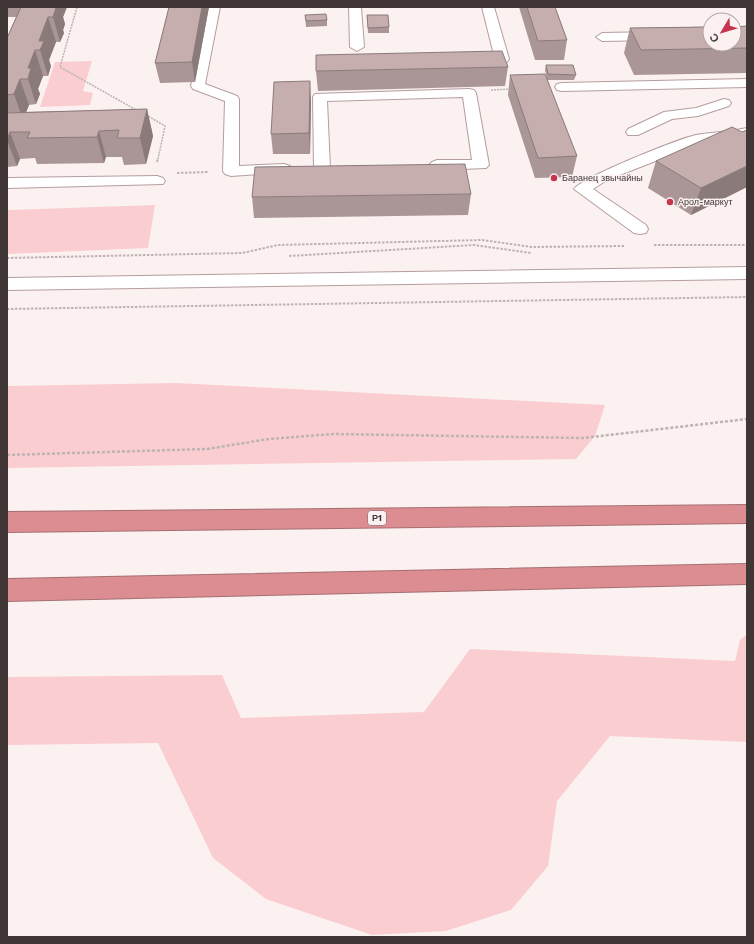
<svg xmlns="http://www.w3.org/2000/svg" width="754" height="944" viewBox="0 0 754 944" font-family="'Work Sans',sans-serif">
<rect width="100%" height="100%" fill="#fcf1f1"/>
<g fill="#faced0">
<polygon points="92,61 83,91 93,93 90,105 40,107 55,62"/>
<polygon points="155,205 148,248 7,254 8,210"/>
<polygon points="176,383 605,405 595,436 576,459 7,468 7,386"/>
<polygon points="747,634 747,742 610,736 557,801 548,866 511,910 446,931 372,935 266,899 213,858 158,743 7,745 7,677 222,675 241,718 424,712 470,649 735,661 740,640"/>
</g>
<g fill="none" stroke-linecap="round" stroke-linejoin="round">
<g stroke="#b59d9e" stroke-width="2">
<g id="minor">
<polygon points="208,7 220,7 205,84 237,96 239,99 239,166 284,164 290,166 292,169 290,172 231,176 225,174 223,171 225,101 193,89 191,86"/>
<polygon points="349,7 361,7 364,47 357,51 350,47"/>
<polygon points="482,7 494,7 509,59 507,62 497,62 495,59"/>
<polygon points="710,31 710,39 602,41 596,37 602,33"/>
<polygon points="747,79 747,87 562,91 557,90 555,87 557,84 562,83"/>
<polygon points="469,89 474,90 476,93 489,165 486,168 437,170 432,168 429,165 432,162 437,160 472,160 463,97 327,101 330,168 328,171 316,171 314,168 313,97 315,94"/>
<polygon points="724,99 729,100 731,103 729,106 698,116 672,119 638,135 628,135 626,132 628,129 664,112 696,108"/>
<path d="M747,128l-1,10 -47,6 -92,36 -14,9 53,36 2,4 -2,4 -6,1 -6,-1 -60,-44c9,-12 104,-50 122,-54 17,-3 34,-3 51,-7z"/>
<polygon points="157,176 163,178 165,181 163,184 7,188 7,178"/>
<polygon points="747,267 747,279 7,290 7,278"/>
</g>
</g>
<g stroke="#a56f72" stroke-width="2">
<g id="highway">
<polygon points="747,505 747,523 7,532 7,512"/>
<polygon points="747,564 747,584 7,601 7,579"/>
</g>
</g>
<g stroke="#beb3b3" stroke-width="1.5" stroke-dasharray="2 1" stroke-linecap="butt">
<polyline points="77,7 60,67 138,111"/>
<polyline points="491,90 512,89"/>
<polyline points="146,115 165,126 158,159"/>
</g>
<g stroke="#beb3b3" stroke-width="2" stroke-dasharray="2.5 1.5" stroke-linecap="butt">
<polyline points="157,162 158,158"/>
<polyline points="177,173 208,172"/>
<polyline points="654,245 747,245"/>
<polyline points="289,256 474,245 531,253"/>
<polyline points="7,258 242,253 278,245 482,240 532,247 625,246"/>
<polyline points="7,309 747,297"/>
</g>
<polyline stroke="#beb3b3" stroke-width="2.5" stroke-dasharray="3 2" stroke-linecap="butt" points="7,455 207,449 269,439 333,434 583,438 747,419"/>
<use href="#minor" fill="#fff" fill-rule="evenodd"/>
<use href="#highway" fill="#dc8d92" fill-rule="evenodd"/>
</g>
<g fill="#aa9696">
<polygon points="7,7 67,7 63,17 65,24 63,30 64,33 60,42 56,42 49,60 51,66 48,76 43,76 38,89 40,94 36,104 29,105 26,112 147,109 153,136 146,164 124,165 122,157 106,157 104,163 37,164 35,158 20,159 17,166 7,167 7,38 16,17 7,17"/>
<polygon points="169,7 209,7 195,82 160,83 155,63"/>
<polygon points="519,7 555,7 567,40 564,60 535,60"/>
<polygon points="305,15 327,20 327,26 306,27"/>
<polygon points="367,15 389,27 389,33 368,33"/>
<polygon points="747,26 747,73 634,75 624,53 630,28"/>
<polygon points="546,65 576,75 574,80 547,80 577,156 572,177 535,178 508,95 510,75 547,79 545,70"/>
<polygon points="508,67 505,86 318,91 316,71"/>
<polygon points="311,101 310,154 273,154 271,134"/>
<polygon points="747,130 747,187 691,215 648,188 656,161 742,132"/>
<polygon points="471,194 468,215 254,218 252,197"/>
</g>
<g fill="#8b7a7a">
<polygon points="55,7 67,7 63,17 65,24 63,30 64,33 60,42 53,17"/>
<polygon points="202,7 209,7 195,82 192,62"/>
<polygon points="48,17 56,42 49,60 51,66 48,76 40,50 39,41"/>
<polygon points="35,50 43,76 38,89 40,94 36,104 28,79 28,68"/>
<polygon points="20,79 29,105 23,120 14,94"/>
<polygon points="310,81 311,101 310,154 309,133"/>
<polygon points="147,109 153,136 146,164 140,138"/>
<polygon points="99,131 106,157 104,163 97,137"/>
<polygon points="10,132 20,159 17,166 7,140"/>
<polygon points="747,166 747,187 691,215 701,188"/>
</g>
<g fill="#c6aeaf" stroke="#8b7a7a">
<polygon points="21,7 55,7 55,8 56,8 53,17 48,17 39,41 44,41 40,50 35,50 28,68 31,68 28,79 20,79 14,94 7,95 7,38"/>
<polygon points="169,7 202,7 192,62 155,63"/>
<polygon points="527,7 555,7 567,40 538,41"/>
<polygon points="326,14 327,20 306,21 305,15"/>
<polygon points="367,15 388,15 389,27 368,28"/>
<polygon points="747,26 747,48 641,50 630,28 710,27 710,44 734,44 734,27"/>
<polygon points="502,51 508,67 316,71 316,55"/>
<polygon points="546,65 573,65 576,75 548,74"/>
<polygon points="545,74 577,156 538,158 510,75"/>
<polygon points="310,81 309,133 271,134 274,82"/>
<polygon points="147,109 140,138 117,138 119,130 99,131 97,137 27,138 30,132 10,132 7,140 7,113"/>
<polygon points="732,127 742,132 747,130 747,166 701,188 656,161"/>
<polygon points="465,164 471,194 252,197 255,167"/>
</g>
<g fill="#c5354e" stroke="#fcf1f1" stroke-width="1.5">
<circle cx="554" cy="178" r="4"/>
<circle cx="670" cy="202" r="4"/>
</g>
<g text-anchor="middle" stroke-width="3" stroke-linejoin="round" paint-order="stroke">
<g font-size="9" fill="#403636" stroke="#fcf1f1" text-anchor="start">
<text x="562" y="181">Баранец звычайны</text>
<text x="678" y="205">Арол-маркут</text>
</g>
<rect fill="#fcf1f1" stroke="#786e6e" stroke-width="1" x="368" y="511" width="18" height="14" rx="3"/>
<g font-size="9" font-weight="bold" fill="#403636">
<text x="377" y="521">Р1</text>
</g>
</g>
<rect width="754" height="944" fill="none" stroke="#403636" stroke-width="16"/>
<g transform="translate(722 32) rotate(232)"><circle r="19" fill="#fcf1f1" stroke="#b1a6a6"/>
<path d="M0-3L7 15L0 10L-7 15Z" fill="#c5354e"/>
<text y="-6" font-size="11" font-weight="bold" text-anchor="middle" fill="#403636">С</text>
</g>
</svg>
